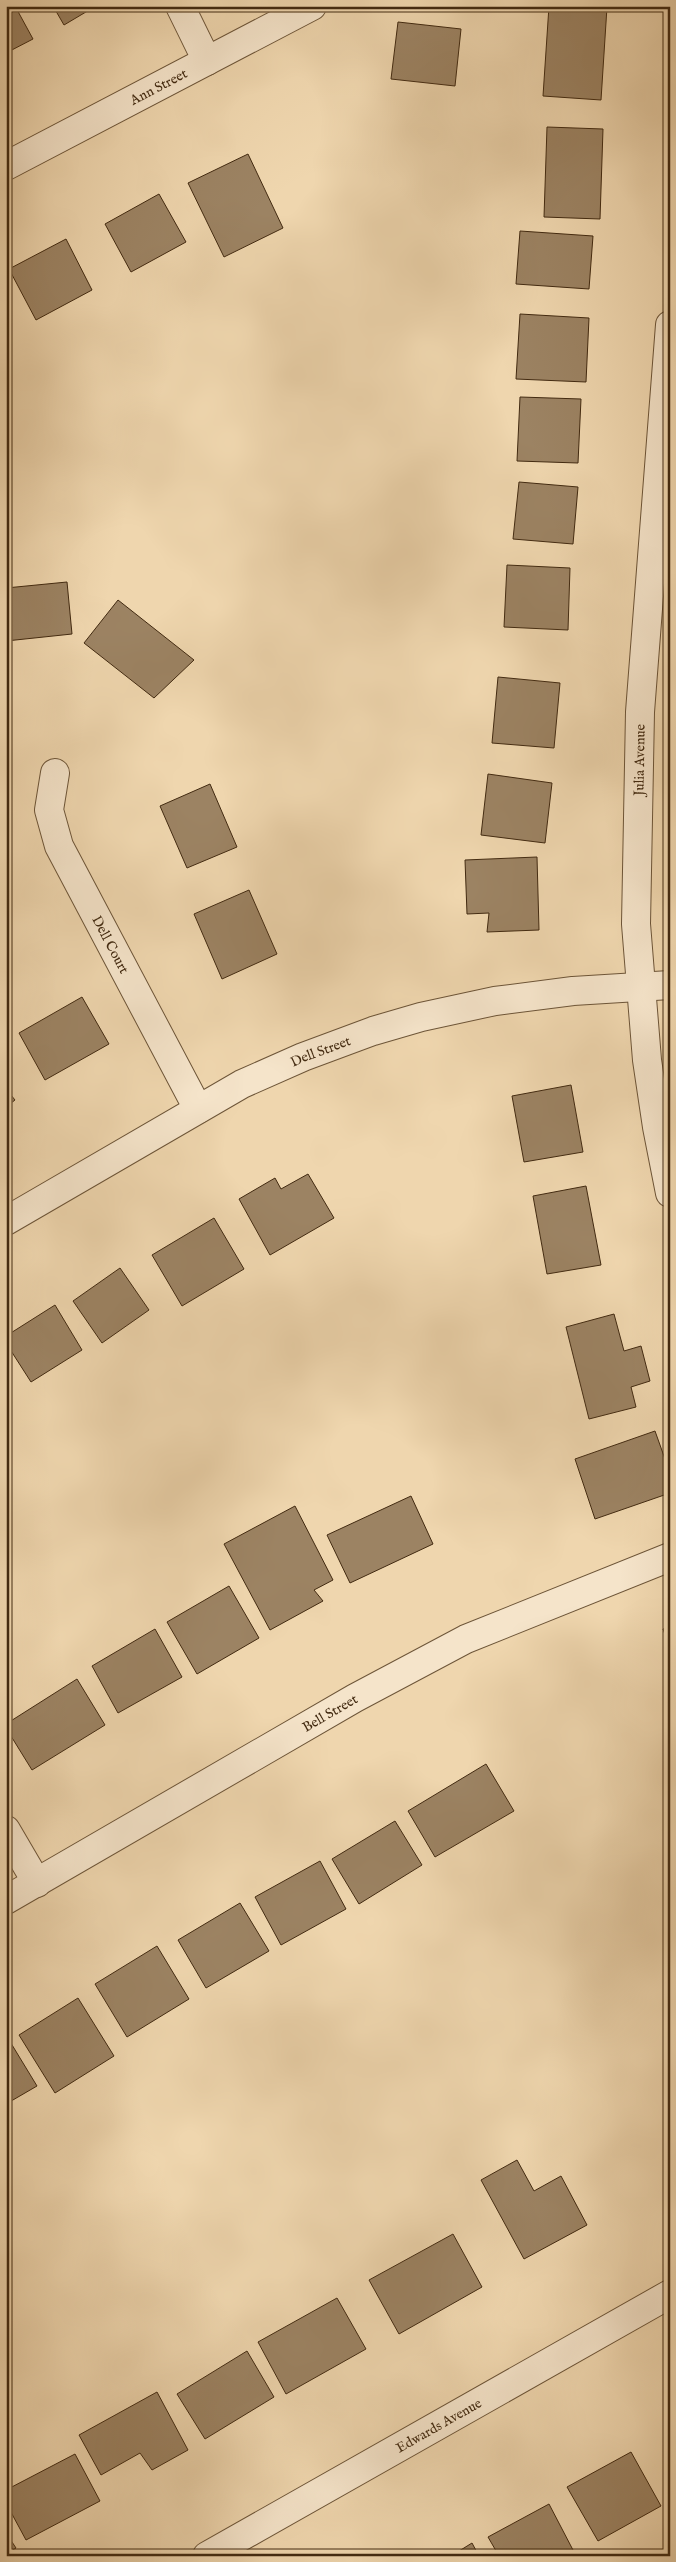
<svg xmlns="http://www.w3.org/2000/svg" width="676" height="2562" viewBox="0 0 676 2562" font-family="'IM FELL English',serif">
<rect width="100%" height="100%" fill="#efd6ae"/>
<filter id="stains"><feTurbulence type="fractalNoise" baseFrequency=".004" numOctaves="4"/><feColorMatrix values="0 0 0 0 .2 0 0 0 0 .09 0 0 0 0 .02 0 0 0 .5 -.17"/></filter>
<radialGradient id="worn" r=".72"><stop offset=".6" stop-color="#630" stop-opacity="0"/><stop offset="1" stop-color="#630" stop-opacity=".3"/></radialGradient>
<g fill="#9c8363" stroke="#422a11">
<polygon points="6,6 15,6 33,39 6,53"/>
<polygon points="53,6 96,6 64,25"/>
<polygon points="549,6 607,7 601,100 543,96"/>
<polygon points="398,22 461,29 455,86 391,79"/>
<polygon points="547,127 603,129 600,219 544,217"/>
<polygon points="248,154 283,228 224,257 188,183"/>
<polygon points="159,194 186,242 131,272 105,224"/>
<polygon points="520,231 593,236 589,289 516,284"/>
<polygon points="66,239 92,290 36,320 9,269"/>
<polygon points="520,314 589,318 586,382 516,379"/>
<polygon points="520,397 581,399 578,463 517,461"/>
<polygon points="519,482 578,487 573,544 513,539"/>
<polygon points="507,565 570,568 568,630 504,627"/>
<polygon points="67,582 72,634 6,641 6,588"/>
<polygon points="118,600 194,660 154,698 84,643"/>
<polygon points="498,677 560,683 554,748 492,743"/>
<polygon points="488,774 552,783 545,843 481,835"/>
<polygon points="210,784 237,847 187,868 160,806"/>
<polygon points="537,857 539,930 487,932 489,913 467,914 465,860"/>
<polygon points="249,890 277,954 222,979 194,914"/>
<polygon points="82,997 109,1044 45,1080 19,1033"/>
<polygon points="571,1085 583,1152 524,1162 512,1096"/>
<polygon points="6,1089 15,1100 6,1107"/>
<polygon points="308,1174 334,1218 270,1255 239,1199 275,1178 281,1189"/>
<polygon points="586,1186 601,1265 547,1274 533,1196"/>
<polygon points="214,1218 244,1269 182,1306 152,1255"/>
<polygon points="120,1268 149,1310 102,1343 73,1301"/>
<polygon points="55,1305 82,1350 31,1382 6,1343 6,1336"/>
<polygon points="614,1314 624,1351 641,1346 650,1381 631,1387 636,1407 589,1419 566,1327"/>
<polygon points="655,1431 670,1473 670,1493 595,1519 575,1459"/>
<polygon points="411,1496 433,1544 350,1583 327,1535"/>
<polygon points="295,1506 333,1580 314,1590 323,1601 270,1630 224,1544"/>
<polygon points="229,1586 259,1638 197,1674 167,1622"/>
<polygon points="670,1627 670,1649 663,1629"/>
<polygon points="155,1629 182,1677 118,1713 92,1666"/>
<polygon points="77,1679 105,1725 32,1770 6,1728 6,1724"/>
<polygon points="486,1764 514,1811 435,1857 408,1811"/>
<polygon points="395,1821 422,1865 359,1904 332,1859"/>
<polygon points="320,1861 346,1909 281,1945 255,1897"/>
<polygon points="240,1903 269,1951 206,1988 178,1940"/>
<polygon points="157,1946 189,1999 127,2037 95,1984"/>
<polygon points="78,1998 114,2056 55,2093 19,2035"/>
<polygon points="6,2035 37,2086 6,2104"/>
<polygon points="517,2160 534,2191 561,2176 587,2225 524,2259 481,2180"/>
<polygon points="453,2234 482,2287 399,2334 369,2280"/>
<polygon points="337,2298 366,2349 286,2394 258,2342"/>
<polygon points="247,2351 274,2397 205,2439 177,2394"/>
<polygon points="157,2392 188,2450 152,2470 140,2453 101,2475 79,2435"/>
<polygon points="631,2452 661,2506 598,2541 567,2487"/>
<polygon points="75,2454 100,2501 26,2540 6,2503 6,2490"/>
<polygon points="549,2504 573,2550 562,2556 499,2556 488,2537"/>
<polygon points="6,2533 16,2548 6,2554"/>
<polygon points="472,2543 479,2556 451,2556"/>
</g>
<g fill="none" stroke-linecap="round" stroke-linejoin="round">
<g stroke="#6d5538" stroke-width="30">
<g id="minor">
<polyline points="180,6 207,61"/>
<path id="s1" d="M6,166l306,-160"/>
<polyline points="670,325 640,712 636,924 647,1060 657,1127 670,1193"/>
<path id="s2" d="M55,773l-6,37 10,36 139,263"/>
<path id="s3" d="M6,1221l236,-137 61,-27 70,-26 48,-14 74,-16 78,-10 97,-6"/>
<polyline points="6,1830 37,1883"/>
<path id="s4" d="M6,1900l349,-202 111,-59 204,-82"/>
<path id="s5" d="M207,2556l463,-262"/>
</g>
</g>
<use href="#minor" stroke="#f5e4ca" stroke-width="28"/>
</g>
<g text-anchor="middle" stroke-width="4.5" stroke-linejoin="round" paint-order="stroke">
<g font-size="14" fill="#422a11" stroke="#f5e4ca">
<text dy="5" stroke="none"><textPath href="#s1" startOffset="172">Ann Street</textPath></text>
<text transform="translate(639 760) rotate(-89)" y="5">Julia Avenue</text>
<text dy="5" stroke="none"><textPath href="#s2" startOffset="186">Dell Court</textPath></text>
<text dy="5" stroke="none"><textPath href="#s3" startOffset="358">Dell Street</textPath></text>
<text dy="5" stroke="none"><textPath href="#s4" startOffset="374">Bell Street</textPath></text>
<text dy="5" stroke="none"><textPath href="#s5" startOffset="266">Edwards Avenue</textPath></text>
</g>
</g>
<rect width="676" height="2562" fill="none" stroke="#efd6ae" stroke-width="25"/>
<rect x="8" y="8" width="661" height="2547" fill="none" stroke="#422a11" stroke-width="2.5"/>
<rect x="12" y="12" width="651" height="2537" fill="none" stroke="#422a11"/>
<rect width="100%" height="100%" filter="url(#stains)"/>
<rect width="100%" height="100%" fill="url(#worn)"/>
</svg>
